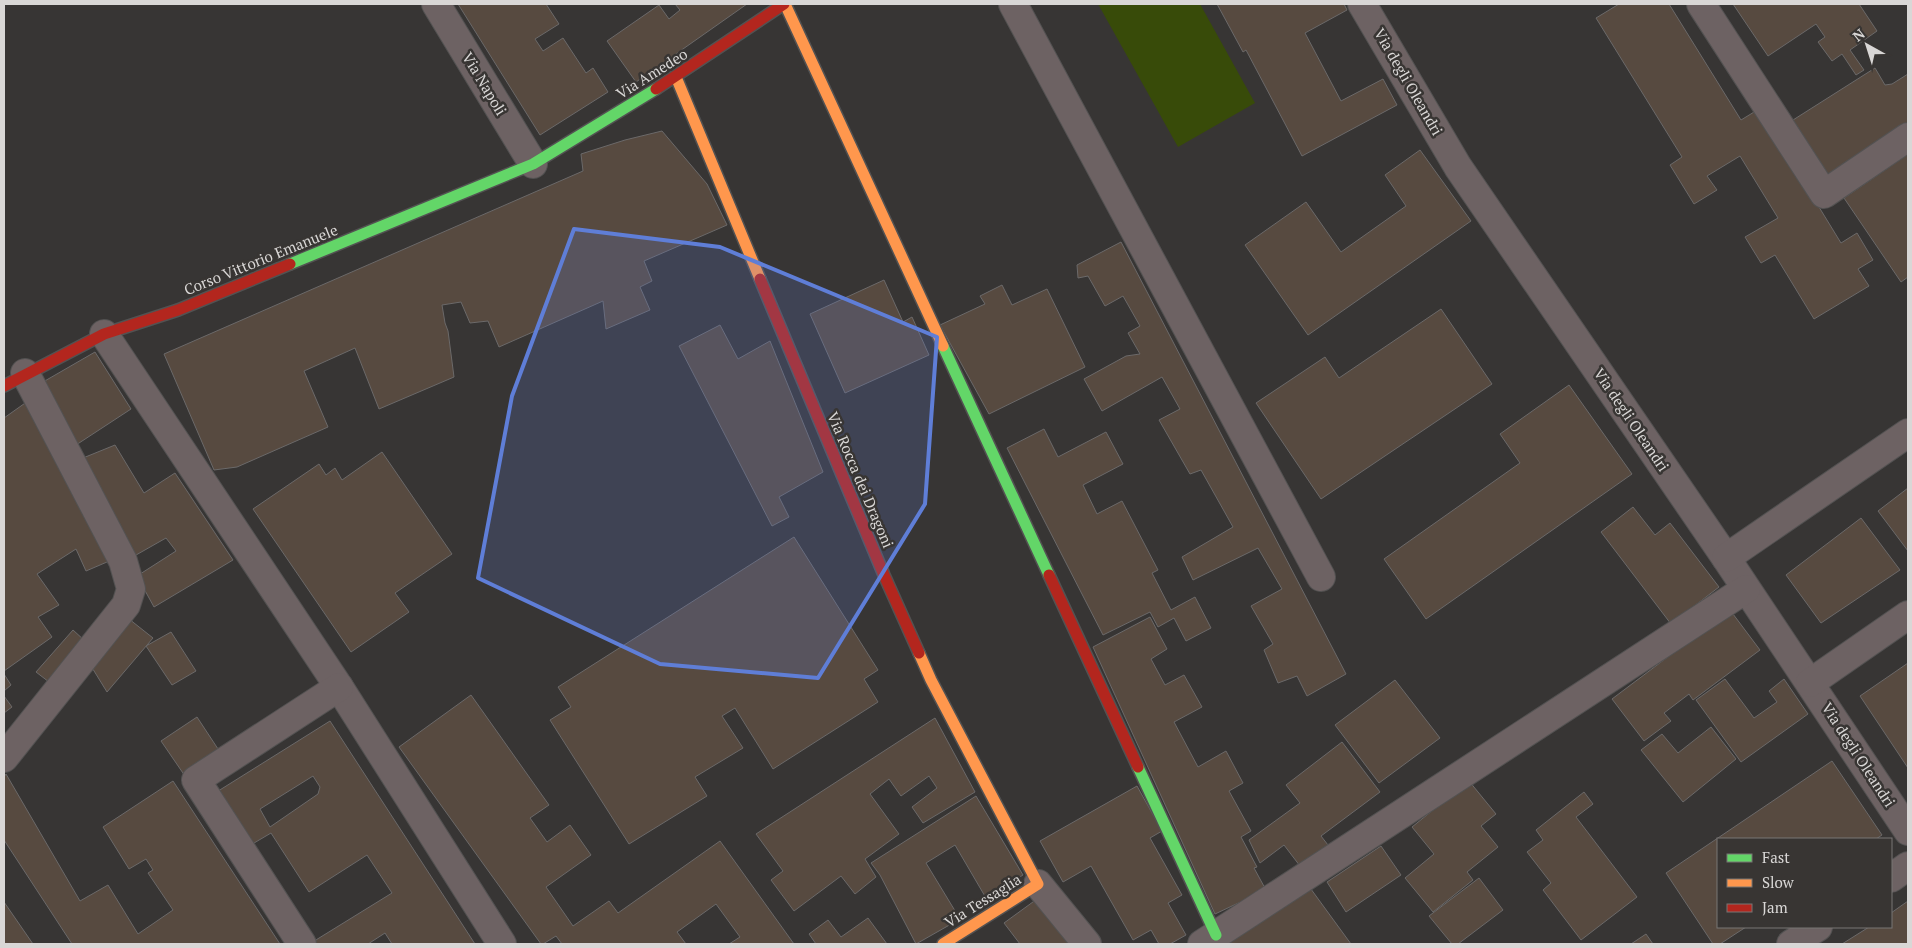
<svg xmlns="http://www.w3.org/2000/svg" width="1912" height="948" viewBox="0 0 1912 948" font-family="'PT Serif',serif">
<rect width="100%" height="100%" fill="#373534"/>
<polygon fill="#384b09" points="1098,4 1200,4 1255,103 1178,147"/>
<g fill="#574a40" stroke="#6b6969" fill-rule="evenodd">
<polygon points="458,4 546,4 559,24 535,39 543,51 563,38 586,73 593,68 608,92 540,135"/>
<polygon points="675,4 747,4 636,82 607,41 659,5 669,19 680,10"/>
<polygon points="1217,4 1344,4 1347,10 1305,33 1341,101 1383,79 1397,105 1302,156 1246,50 1243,52"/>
<polygon points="1619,4 1669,4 1741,120 1759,109 1841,243 1857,233 1873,260 1858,269 1869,286 1814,319 1775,255 1761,263 1745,237 1778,218 1740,156 1707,176 1717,190 1694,204 1670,165 1682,157 1596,18"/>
<polygon points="1733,4 1859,4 1877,31 1850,50 1864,70 1856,75 1842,54 1832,61 1818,42 1825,37 1816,24 1768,56"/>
<polygon points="1875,68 1885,85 1892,84 1908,74 1908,127 1828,177 1793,120"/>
<polygon points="662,131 707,184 727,225 644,261 652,281 640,287 650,310 606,329 603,301 499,347 488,321 470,323 461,302 442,305 445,323 448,331 454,377 379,409 355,348 304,371 328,427 237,467 214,470 164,354 583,171 581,154 625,140"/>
<polygon points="1420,150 1471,221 1308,335 1245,245 1306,202 1341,252 1406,206 1385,175"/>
<polygon points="1908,154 1908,277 1901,282 1844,198"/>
<polygon points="1121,242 1346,674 1307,696 1297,676 1278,683 1264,650 1273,644 1251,606 1282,589 1258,548 1193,580 1182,557 1233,527 1201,470 1190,474 1159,420 1180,409 1162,377 1102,411 1084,379 1126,356 1140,354 1128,333 1140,326 1123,296 1105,306 1088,276 1078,278 1077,265"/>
<polygon points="884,280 903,322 912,317 929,355 845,393 810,314"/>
<polygon points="1002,285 1012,305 1047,289 1085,367 989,414 940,325 985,304 980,296"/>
<polygon points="1441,309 1492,384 1321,499 1256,403 1325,357 1339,378"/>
<polygon points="720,325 738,359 770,341 823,472 779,497 789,517 772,526 679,346"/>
<polygon points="95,352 131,409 76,445 43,382"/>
<polygon points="1569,385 1632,474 1426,619 1384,559 1520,463 1500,434"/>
<polygon points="28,401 114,559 86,571 76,549 37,574 59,605 38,617 52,637 4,671 4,418"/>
<polygon points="1044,429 1058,457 1106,432 1123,464 1083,485 1097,514 1122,501 1158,570 1152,573 1171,610 1195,597 1211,628 1186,641 1174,618 1158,627 1150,612 1103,635 1007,448"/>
<polygon points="115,445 144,493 175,473 233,560 154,607 137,576 176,551 166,538 129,559 83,458"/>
<polygon points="382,452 452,554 395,593 409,612 351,652 253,509 319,464 326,475 335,468 342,480"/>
<polygon points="1908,488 1908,551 1878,511"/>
<polygon points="1633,507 1655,535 1670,523 1719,587 1671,624 1601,532"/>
<polygon points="1861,518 1900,570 1821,623 1786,575"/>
<polygon points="794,537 878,670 864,679 878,702 773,769 735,708 722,716 743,748 695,777 707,796 629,844 550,720 571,707 558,687"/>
<polygon points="1730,610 1760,650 1693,700 1689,694 1664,713 1671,721 1644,741 1612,699"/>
<polygon points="1150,617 1167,649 1151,659 1165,685 1184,675 1202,707 1174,722 1198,767 1226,751 1243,783 1229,791 1251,831 1241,837 1257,867 1254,868 1266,890 1215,914 1093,647"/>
<polygon points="129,619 153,638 107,692 91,666"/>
<polygon points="73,630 85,641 49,682 36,672"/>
<polygon points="171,632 196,671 172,685 146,646"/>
<polygon points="1908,663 1908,768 1860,696"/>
<polygon points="4,674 11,685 4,691"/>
<polygon points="1725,679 1754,718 1777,702 1769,691 1784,679 1808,714 1741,762 1696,700"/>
<polygon points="1395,680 1440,738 1379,783 1335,725"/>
<polygon points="471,695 549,805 530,818 547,842 570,825 591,855 546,887 573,926 609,901 618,913 720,841 794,944 729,944 740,937 716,904 677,932 686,944 562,944 556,936 543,944 541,944 399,747"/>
<polygon points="4,696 12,707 4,713"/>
<polygon points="197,717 220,752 185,776 161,741"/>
<polygon points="935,718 975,792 923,823 912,807 937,788 929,776 901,796 889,779 870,794 899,834 865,859 876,877 855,894 841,876 794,911 771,880 783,871 756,834"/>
<path d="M330,721l145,223h-83l-7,-11 -17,11h-57v-1l81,-50 -25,-38 -58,37 -38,-59 -22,13 -34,-53zM313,776l7,11 -2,7 -48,33 -10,-18z"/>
<polygon points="1711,727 1736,759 1683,802 1641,750 1662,734 1678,753"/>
<polygon points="1342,742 1380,792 1321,836 1328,845 1300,866 1284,845 1260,863 1249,840 1300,803 1286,785"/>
<polygon points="1832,761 1882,835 1876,839 1718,839 1718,927 1746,927 1720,944 1713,944 1666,873"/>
<polygon points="6,774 80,901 108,885 138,934 173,910 148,873 153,870 146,859 129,869 103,827 173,781 280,944 72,944 4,840 4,777"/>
<polygon points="1469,781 1496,814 1481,826 1498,847 1467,872 1473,880 1433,912 1405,878 1434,854 1412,827"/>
<polygon points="1137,786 1162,831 1150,838 1182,895 1168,903 1186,935 1170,944 1159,944 1151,930 1133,940 1091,866 1063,882 1040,841"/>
<polygon points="1584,792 1593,804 1576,817 1637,897 1581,940 1543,890 1551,883 1527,852 1543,840 1536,830"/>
<polygon points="976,796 1023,875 986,898 955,845 926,863 960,919 916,944 880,875 871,863"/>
<polygon points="1381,846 1401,875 1346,912 1327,882"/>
<polygon points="1479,878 1503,910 1458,944 1452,944 1429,916"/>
<polygon points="1308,885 1351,944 1225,944"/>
<polygon points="1037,899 1071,944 1020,944 1004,923"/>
<polygon points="1908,901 1908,944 1842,944 1869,927 1891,927 1891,913"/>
<polygon points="4,902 33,944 4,944"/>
<polygon points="868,918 887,944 816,944 809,934 828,920 841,937"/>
<polygon points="1646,934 1653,944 1631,944"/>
</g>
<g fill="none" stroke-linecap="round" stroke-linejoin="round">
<g stroke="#535252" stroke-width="30">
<g id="street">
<polyline points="436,4 533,164"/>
<polyline points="1013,4 1321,577"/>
<polyline points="1362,4 1458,167 1726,558 1908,831"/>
<polyline points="1701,4 1824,194 1908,137"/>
<polyline points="104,334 339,687 502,944"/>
<polyline points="1726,558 1908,433"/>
<polyline points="1810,683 1908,615"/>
<polyline points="4,758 126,605 131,589 123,561 25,373"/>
<polyline points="1891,878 1908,866"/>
<polyline points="1038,884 1087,944"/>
<polyline points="302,944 196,780 339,687"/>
<polyline points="1202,944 1746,589"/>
<polyline points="1791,944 1818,927"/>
</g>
</g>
<g stroke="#535252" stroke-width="14">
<g id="fast">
<polyline points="290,264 533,164 656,89"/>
<polyline points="943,346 1049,575"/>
<polyline points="1138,767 1216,935"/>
</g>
</g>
<g stroke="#535252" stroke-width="14">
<g id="slow">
<polyline points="785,4 943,346"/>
<polyline points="676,77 760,279"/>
<polyline points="919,653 931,680 1038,884 943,944"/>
</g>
</g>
<g stroke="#535252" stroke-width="14">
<g id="jam">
<polyline points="656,89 784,4"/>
<polyline points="760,279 884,575 919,653"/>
<polyline points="4,386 104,334 178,310 290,264"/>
<polyline points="1049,575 1138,767"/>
</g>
</g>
<use href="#street" stroke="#6d6263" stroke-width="28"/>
<use href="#fast" stroke="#63d668" stroke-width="11"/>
<use href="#slow" stroke="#ff974d" stroke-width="11"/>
<use href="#jam" stroke="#b3261e" stroke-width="11"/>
</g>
<path fill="#5f7ed7" fill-opacity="0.2" stroke="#5f7ed7" stroke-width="4" stroke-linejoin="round" d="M574,229l146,18 217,90 -12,167 -107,174 -158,-14 -182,-86 34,-182z"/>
<g text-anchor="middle" stroke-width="5" stroke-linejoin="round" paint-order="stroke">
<g font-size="15" fill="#d9d7d6" stroke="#383533">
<text transform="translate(652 74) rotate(-32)" y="5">Via Amedeo</text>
<text transform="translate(1408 82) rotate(60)" y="5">Via degli Oleandri</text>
<text transform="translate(484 84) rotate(59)" y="5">Via Napoli</text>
<text transform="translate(261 260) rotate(-22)" y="5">Corso Vittorio Emanuele</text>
<text transform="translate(1631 420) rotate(56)" y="5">Via degli Oleandri</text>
<text transform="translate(860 480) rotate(67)" y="5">Via Rocca dei Dragoni</text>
<text transform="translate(1858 755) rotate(57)" y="5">Via degli Oleandri</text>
<text transform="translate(983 901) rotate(-32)" y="5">Via Tessaglia</text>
</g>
</g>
<rect width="1912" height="948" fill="none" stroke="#d9d7d6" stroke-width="10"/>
<rect x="1717" y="838" width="175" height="90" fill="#383533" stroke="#787674"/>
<rect x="1727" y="854" width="25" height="8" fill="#63d668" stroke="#787674"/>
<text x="1762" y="863" font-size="15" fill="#d9d7d6">Fast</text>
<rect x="1727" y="879" width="25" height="8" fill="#ff974d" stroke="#787674"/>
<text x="1762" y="888" font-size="15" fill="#d9d7d6">Slow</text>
<rect x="1727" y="904" width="25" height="8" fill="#b3261e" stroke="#787674"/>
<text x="1762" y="913" font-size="15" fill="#d9d7d6">Jam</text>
<g transform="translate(1867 45) rotate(321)" stroke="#383533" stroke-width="4" paint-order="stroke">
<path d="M0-4L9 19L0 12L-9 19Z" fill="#d9d7d6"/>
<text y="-8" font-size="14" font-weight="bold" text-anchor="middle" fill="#d9d7d6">N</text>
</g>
</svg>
